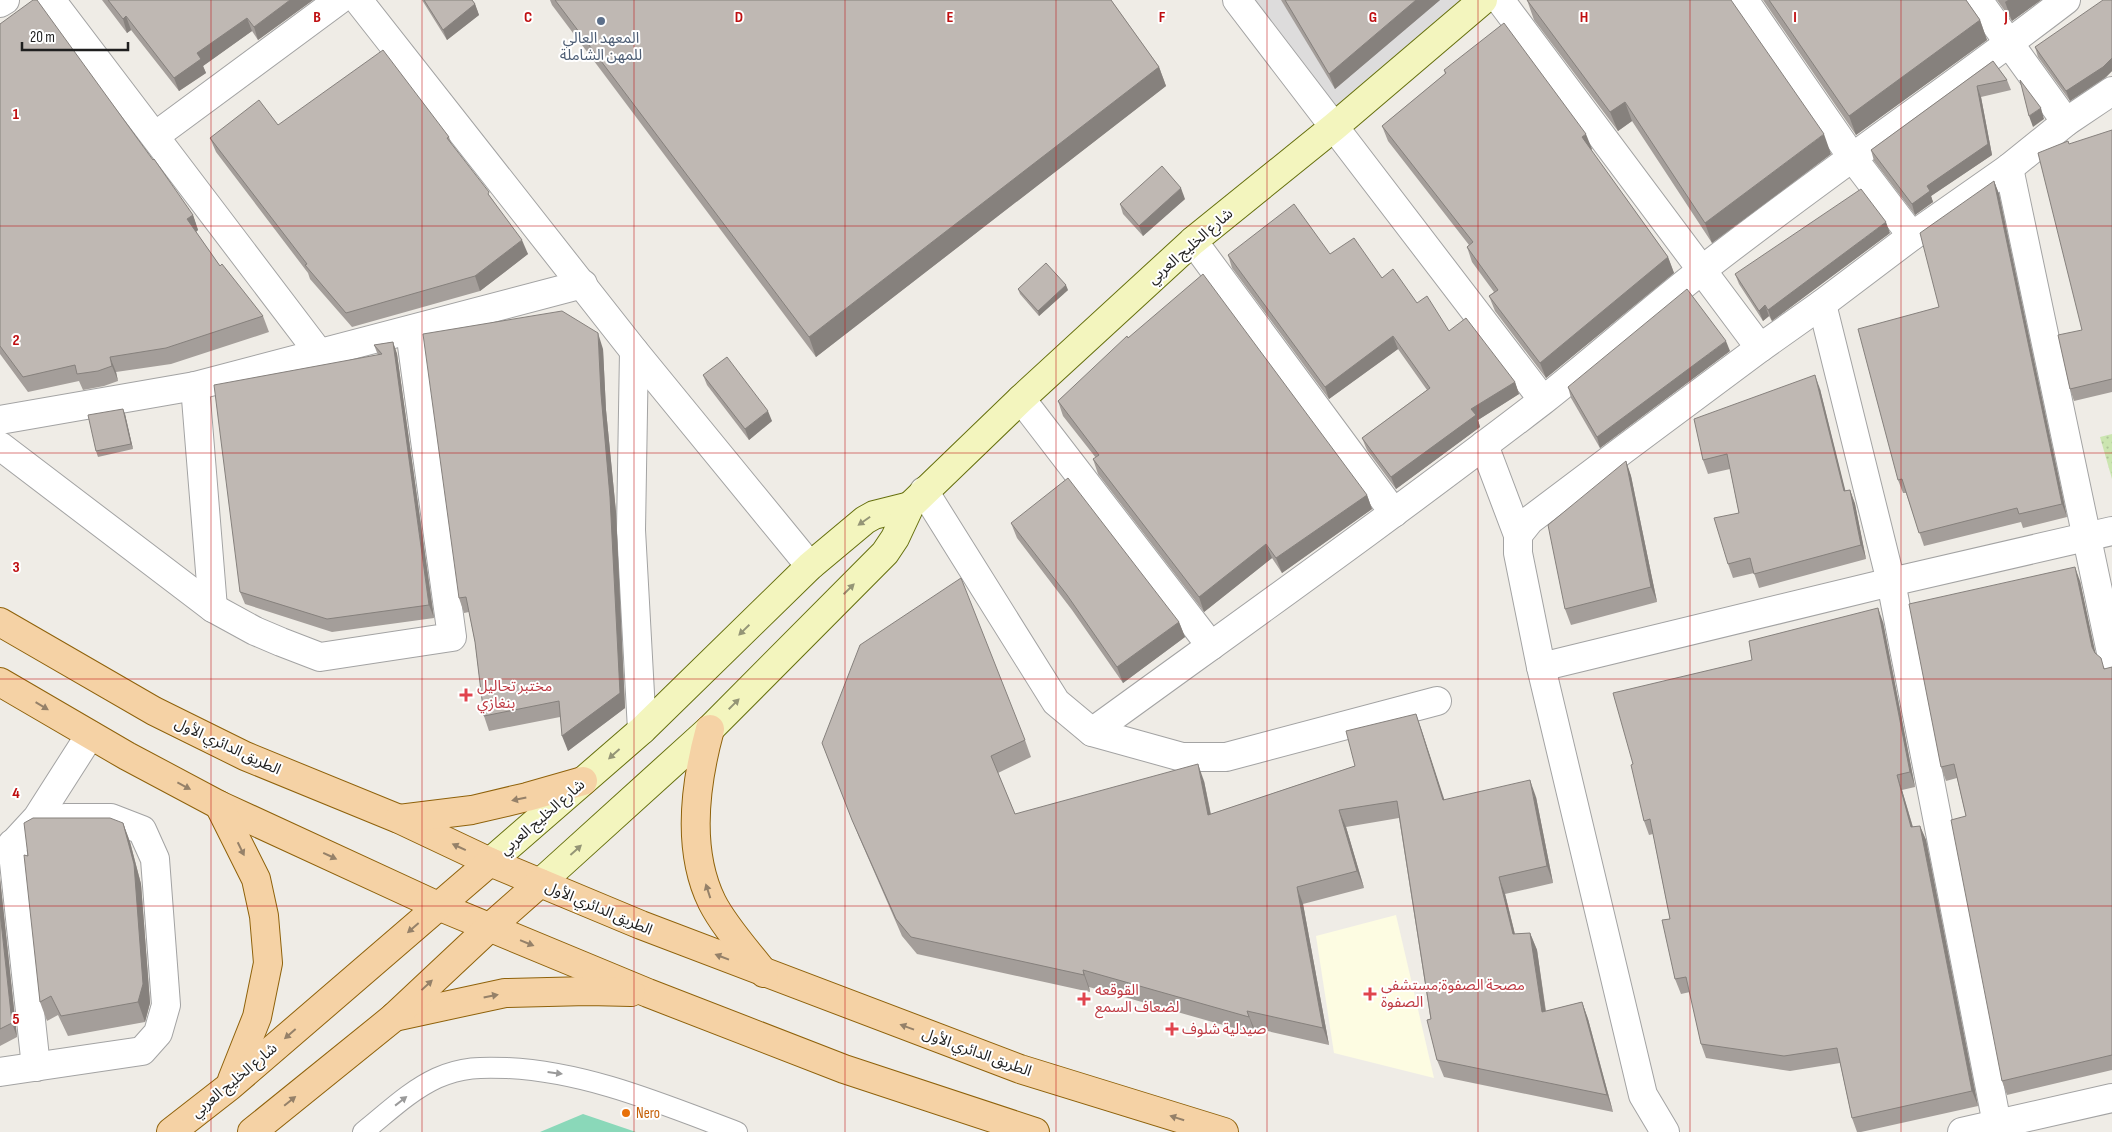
<svg xmlns="http://www.w3.org/2000/svg" width="2112" height="1132" viewBox="0 0 2112 1132" font-family="'Sofia Sans Condensed','Noto Sans Arabic',sans-serif">
<defs>
<pattern id="garden-dots" width="8" height="8" patternUnits="userSpaceOnUse" patternTransform="scale(1.25)"><rect width="8" height="8" fill="#cbe5b0"/><path d="M2 2h.1M6 6h.1" fill="none" stroke="#aec497" stroke-width="1.8" stroke-linecap="round"/></pattern>
</defs>
<rect width="100%" height="100%" fill="#efece6"/>
<polygon fill="#dddcdc" points="1238,0 1481,0 1334,127"/>
<polygon fill="#fdfce2" points="1396,915 1434,1078 1334,1053 1316,936"/>
<polygon fill="url(#garden-dots)" points="2112,434 2112,479 2100,437"/>
<polygon fill="#8ad8b9" points="583,1114 636,1132 540,1132"/>
<g fill="none" stroke-linecap="round" stroke-linejoin="round">
<g stroke="#a3a3a3" stroke-width="22">
<path id="service" d="M363,1132c24,-19 46,-41 74,-54 25,-11 44,-11 70,-10 81,4 155,36 230,64"/>
</g>
<g stroke="#a3a3a3" stroke-width="30">
<g id="minor">
<polyline points="51,0 319,353"/>
<polyline points="358,0 634,351 810,566"/>
<polyline points="1237,0 1543,400"/>
<polyline points="1500,0 1760,348"/>
<polyline points="1744,0 1852,157 1912,236"/>
<polyline points="1978,0 2066,122"/>
<polyline points="0,3 5,0"/>
<polyline points="155,136 339,0"/>
<polyline points="2009,168 2112,657"/>
<polyline points="1193,241 1394,513"/>
<polyline points="1822,304 1891,582 1997,1124"/>
<polyline points="634,351 631,530 642,730"/>
<polyline points="195,386 213,608"/>
<polyline points="1021,399 1211,646"/>
<polyline points="0,420 195,386 583,284"/>
<polyline points="1484,445 1518,535"/>
<polyline points="0,446 213,608 255,631 281,642 320,657 452,637 410,331"/>
<polyline points="924,491 1056,702 1092,732 1182,757 1226,757 1437,701"/>
<polyline points="1541,667 1891,582 2112,531"/>
<path d="M1092,732c150,-109 302,-217 449,-330 55,-43 106,-89 161,-132 119,-93 244,-178 364,-270"/>
<polyline points="12,844 36,1067"/>
<polyline points="13,844 37,818 90,735"/>
<polyline points="0,1072 142,1051 158,1033 166,1005 155,859 142,830 111,818 65,818"/>
<polyline points="1665,1132 1643,1095 1541,667 1518,553 1518,535 1530,520 1623,450 1760,348 1822,304 1912,236 2009,168 2066,122 2112,91"/>
<polyline points="1962,1132 2112,1098"/>
</g>
</g>
<g stroke="#656f0d" stroke-width="30">
<g id="secondary">
<polyline points="490,862 642,730 810,566 865,520 874,515 910,506"/>
<polyline points="540,883 710,729 885,553 895,538 910,506 1021,399 1193,241 1334,127 1483,0"/>
</g>
</g>
<g stroke="#8f620b" stroke-width="30">
<g id="primary">
<polyline points="0,622 154,711 245,756 399,819 490,862 641,925 1020,1069 1224,1132"/>
<polyline points="0,682 127,756 219,805 438,906 648,993 844,1069 1035,1132"/>
<path d="M710,729c-15,55 -24,120 2,173 12,24 35,49 52,71"/>
<polyline points="219,805 256,879 264,916 268,963 257,1017 232,1080"/>
<polyline points="399,819 472,810 527,797 583,781"/>
<polyline points="394,1017 505,993 588,991 631,992"/>
<polyline points="171,1132 230,1086 490,862"/>
<polyline points="252,1132 393,1018 489,928 540,883"/>
</g>
</g>
<use href="#service" stroke="#fff" stroke-width="20"/>
<use href="#minor" stroke="#fff" stroke-width="28"/>
<use href="#secondary" stroke="#f3f5be" stroke-width="28"/>
<use href="#primary" stroke="#f5d2a5" stroke-width="28"/>
</g>
<g fill="#a49e9a">
<polygon points="102,0 313,0 258,40 252,31 203,66 206,73 179,91 131,30 127,33"/>
<polygon points="422,0 472,0 475,4 479,15 447,40"/>
<polygon points="550,0 1111,0 1159,67 1166,86 816,357 552,5"/>
<polygon points="1281,0 1440,0 1335,89"/>
<polygon points="1527,0 1831,154 1712,243 1632,121 1618,131 1534,20"/>
<polygon points="1763,0 1966,0 1980,20 1987,40 1856,135"/>
<polygon points="1997,0 2041,0 2012,21"/>
<polygon points="2112,0 2112,71 2106,77 2070,101 2038,57 2035,47"/>
<polygon points="0,24 193,215 198,230 196,232 220,266 263,316 269,332 171,364 116,372 118,381 104,386 83,390 79,381 28,392 0,354"/>
<polygon points="1993,61 2007,80 2011,90 1981,97 1992,155 1931,196 1933,202 1915,215 1874,161 1871,150"/>
<polygon points="1444,70 1592,149 1591,150 1668,257 1674,273 1546,378 1495,311 1489,296 1494,292 1472,262 1467,247 1469,245 1388,141 1382,126 1445,74"/>
<polygon points="278,125 449,137 452,145 492,199 528,254 480,291 352,327 310,279 308,273 216,152 210,138"/>
<polygon points="2112,130 2112,392 2074,401 2070,389 2082,330"/>
<polygon points="1994,181 1999,194 2067,517 2023,528 2021,522 1924,546 1906,493 1903,493 1898,480 1939,307"/>
<polygon points="1185,199 1143,236 1123,214 1120,204"/>
<polygon points="1890,233 1772,321 1769,316 1763,321 1739,284 1735,274"/>
<polygon points="1330,254 1382,278 1417,303 1449,331 1515,382 1519,394 1478,420 1480,427 1396,489 1367,450 1362,438 1427,390 1398,349 1329,399 1232,268 1228,255"/>
<polygon points="1018,289 1068,290 1039,316 1020,294"/>
<polygon points="1128,338 1367,495 1372,509 1282,573 1272,558 1204,612 1098,474 1093,459 1096,458 1063,416 1058,401"/>
<polygon points="393,342 397,354 434,618 332,632 245,604 240,592 378,355 374,345"/>
<polygon points="603,349 606,410 616,512 625,708 568,751 560,717 489,731 484,716 475,642 469,612 464,613 459,598"/>
<polygon points="1730,351 1600,448 1571,398 1568,387"/>
<polygon points="703,375 772,421 749,440 707,385"/>
<polygon points="1820,389 1845,491 1850,490 1855,504 1866,559 1759,588 1754,573 1733,578 1728,564 1739,513 1730,469 1708,474 1703,460"/>
<polygon points="125,414 133,449 98,457 96,451"/>
<polygon points="1626,461 1631,476 1657,602 1571,625 1565,609"/>
<polygon points="1011,523 1179,622 1185,637 1123,683 1072,610 1017,538"/>
<polygon points="2080,581 2095,654 2105,669 2112,667 2112,1070 2007,1095 2002,1081 1966,816 1957,778 1946,781 1941,767"/>
<polygon points="1883,622 1915,787 1902,790 1913,827 1920,826 1926,840 1978,1106 1861,1132 1857,1132 1852,1118 1840,1063 1790,1071 1706,1058 1701,1044 1690,992 1681,994 1675,979 1670,919 1653,834 1649,835 1644,821 1633,764 1752,660"/>
<polygon points="1416,714 1444,800 1536,797 1553,883 1505,894 1515,934 1530,933 1537,950 1546,1011 1582,1002 1588,1019 1613,1112 1444,1077 1437,1060 1399,818 1346,827 1364,888 1303,904 1329,1045 1254,1028 1255,1034 1089,987 1090,992 917,954 902,936 859,837 822,743 1025,740 1031,757 998,773 1015,814 1204,781 1211,814 1355,766"/>
<polygon points="123,823 130,842 141,884 150,1003 145,1022 68,1036 58,1015 47,1021 40,1002 28,856"/>
<polygon points="0,878 17,1037 0,1046"/>
</g>
<g fill="#86817d">
<polygon points="290,0 313,0 258,40 254,27"/>
<polygon points="1416,0 1440,0 1335,89 1329,74"/>
<polygon points="2008,0 2041,0 2012,21 2005,2"/>
<polygon points="475,4 479,15 447,40 443,30"/>
<polygon points="126,16 131,30 127,33 123,19"/>
<polygon points="247,18 252,31 203,66 206,73 179,91 174,78 197,53"/>
<polygon points="1980,20 1987,40 1856,135 1849,116"/>
<polygon points="2112,58 2112,71 2106,77 2070,101 2066,91"/>
<polygon points="1159,67 1166,86 816,357 809,337"/>
<polygon points="1977,86 1981,97 1992,155 1931,196 1933,202 1915,215 1912,204 1927,186"/>
<polygon points="1625,102 1632,121 1618,131 1610,112"/>
<polygon points="2041,108 2044,119 2033,127 2029,116"/>
<polygon points="1586,134 1592,149 1587,152 1582,137"/>
<polygon points="1824,134 1831,154 1712,243 1705,223"/>
<polygon points="1994,181 1999,194 2067,517 2062,504"/>
<polygon points="1181,188 1185,199 1143,236 1139,226"/>
<polygon points="193,215 198,230 193,234 187,219"/>
<polygon points="1886,222 1890,233 1772,321 1768,310"/>
<polygon points="522,240 528,254 480,291 475,276"/>
<polygon points="1668,257 1674,273 1546,378 1540,363"/>
<polygon points="1066,285 1068,290 1039,316 1038,311"/>
<polygon points="1765,305 1769,316 1763,321 1759,311"/>
<polygon points="598,333 603,349 606,410 616,512 625,708 568,751 562,736 601,394"/>
<polygon points="1393,336 1398,349 1329,399 1325,387"/>
<polygon points="1726,341 1730,351 1600,448 1597,437"/>
<polygon points="393,342 397,354 434,618 429,605"/>
<polygon points="110,357 116,372 118,381 112,366"/>
<polygon points="1815,375 1820,389 1849,505 1844,491"/>
<polygon points="1515,382 1519,394 1478,420 1480,427 1396,489 1391,477 1471,409"/>
<polygon points="123,409 125,414 133,449 131,444"/>
<polygon points="768,411 772,421 749,440 745,429"/>
<polygon points="1626,461 1631,476 1657,602 1651,587"/>
<polygon points="1850,490 1855,504 1866,559 1861,545"/>
<polygon points="1367,495 1372,509 1282,573 1276,558"/>
<polygon points="1266,544 1272,558 1204,612 1199,597"/>
<polygon points="2075,567 2080,581 2097,660 2092,647"/>
<polygon points="1878,608 1883,622 1915,787 1910,772"/>
<polygon points="1179,622 1185,637 1123,683 1117,667"/>
<polygon points="1416,714 1422,731 1450,817 1443,800"/>
<polygon points="1198,764 1204,781 1214,832 1208,815"/>
<polygon points="1897,775 1902,790 1917,842 1911,827"/>
<polygon points="1530,780 1536,797 1553,883 1547,866"/>
<polygon points="1339,810 1346,827 1364,888 1357,871"/>
<polygon points="123,823 130,842 141,884 150,1003 145,1022 138,1002"/>
<polygon points="1920,826 1926,840 1978,1106 1972,1091"/>
<polygon points="1499,877 1505,894 1519,951 1513,934"/>
<polygon points="0,878 17,1037 12,1023 0,912"/>
<polygon points="1297,887 1303,904 1329,1045 1323,1028"/>
<polygon points="1530,933 1537,950 1548,1029 1542,1012"/>
<polygon points="1083,970 1089,987 1090,992 1084,975"/>
<polygon points="1582,1002 1588,1019 1613,1112 1607,1095"/>
<polygon points="1247,1011 1254,1028 1255,1034 1249,1017"/>
</g>
<g fill="#bfb8b3" stroke="#86817d">
<polygon points="33,0 37,0 153,160 154,159 193,215 187,219 220,266 222,264 263,316 166,348 110,357 112,366 98,371 77,374 75,365 23,377 0,346 0,24"/>
<polygon points="108,0 290,0 254,27 247,18 197,53 201,59 174,78 126,16 123,19"/>
<polygon points="424,0 472,0 475,4 443,30"/>
<polygon points="555,0 1111,0 1159,67 809,337"/>
<polygon points="1285,0 1416,0 1329,74"/>
<polygon points="1527,0 1731,0 1824,134 1705,223 1625,102 1610,112"/>
<polygon points="1769,0 1966,0 1980,20 1849,116"/>
<polygon points="2103,0 2112,0 2112,58 2103,67 2066,91 2035,47"/>
<polygon points="1504,23 1586,134 1582,137 1668,257 1540,363 1489,296 1498,290 1467,247 1473,242 1382,126 1446,73 1444,70"/>
<polygon points="383,50 449,137 447,138 489,192 488,194 522,240 475,276 346,313 305,265 307,264 210,138 259,100 278,125"/>
<polygon points="1993,61 2007,80 1977,86 1988,144 1927,186 1930,191 1912,204 1871,150"/>
<polygon points="2020,80 2041,108 2029,116"/>
<polygon points="2112,130 2112,379 2070,389 2058,335 2082,330 2038,153 2068,141 2069,144"/>
<polygon points="1162,166 1181,188 1139,226 1120,204"/>
<polygon points="1994,181 2062,504 2019,514 2017,508 1919,533 1902,479 1898,480 1858,329 1939,307 1920,233"/>
<polygon points="1861,189 1886,222 1768,310 1765,305 1759,311 1735,274"/>
<polygon points="1294,204 1330,254 1354,238 1382,278 1393,269 1417,303 1427,296 1449,331 1466,318 1515,382 1471,409 1476,415 1391,477 1362,438 1430,388 1393,336 1325,387 1228,255"/>
<polygon points="1046,263 1066,285 1038,311 1018,289"/>
<polygon points="1203,274 1367,495 1276,558 1266,544 1199,597 1093,459 1099,455 1058,401 1127,336 1128,338"/>
<polygon points="1687,289 1726,341 1597,437 1568,387"/>
<polygon points="562,311 598,333 601,394 610,497 620,693 562,736 559,701 484,716 475,642 466,597 459,598 423,334"/>
<polygon points="393,342 429,605 327,619 240,592 214,385 382,354 374,345"/>
<polygon points="727,357 768,411 745,429 703,375"/>
<polygon points="1815,375 1844,491 1850,490 1861,545 1754,574 1750,558 1728,564 1714,518 1739,513 1727,454 1703,460 1694,419"/>
<polygon points="123,409 131,444 96,451 88,415"/>
<polygon points="1626,461 1651,587 1565,609 1548,525"/>
<polygon points="1068,478 1179,622 1117,667 1067,595 1011,523"/>
<polygon points="2075,567 2092,647 2095,653 2101,658 2104,669 2112,667 2112,1055 2002,1081 1951,820 1966,816 1954,764 1941,767 1909,604"/>
<polygon points="961,578 1025,740 991,756 1015,814 1198,764 1208,815 1355,766 1346,731 1416,714 1443,800 1530,780 1547,866 1499,877 1513,934 1530,933 1542,1012 1582,1002 1607,1095 1437,1060 1427,1020 1431,1019 1397,801 1339,810 1357,871 1297,887 1323,1028 1247,1011 1249,1017 1083,970 1084,975 911,937 896,919 852,820 822,743 860,645"/>
<polygon points="1878,608 1910,772 1897,775 1911,827 1920,826 1972,1091 1852,1118 1837,1048 1784,1056 1701,1044 1686,977 1675,979 1662,920 1670,919 1650,819 1644,821 1631,765 1633,764 1613,693 1752,660 1749,641"/>
<polygon points="33,818 110,818 123,823 134,864 143,984 138,1002 61,1016 51,996 40,1002 24,855 28,856 24,823"/>
<polygon points="0,912 12,1023 0,1029"/>
</g>
<defs><path id="oneway-solid" d="M-6-.8H1V-3.2L6.5 0L1 3.2V.8H-6Z" transform="scale(1.25)"/></defs>
<g fill="#949576">
<use href="#oneway-solid" transform="translate(864 521) rotate(145)"/>
<use href="#oneway-solid" transform="translate(849 589) rotate(-44)"/>
<use href="#oneway-solid" transform="translate(744 630) rotate(136)"/>
<use href="#oneway-solid" transform="translate(734 704) rotate(-45)"/>
<use href="#oneway-solid" transform="translate(614 754) rotate(138)"/>
<use href="#oneway-solid" transform="translate(576 850) rotate(-42)"/>
</g>
<g fill="#958169">
<use href="#oneway-solid" transform="translate(42 706) rotate(31)"/>
<use href="#oneway-solid" transform="translate(184 786) rotate(28)"/>
<use href="#oneway-solid" transform="translate(519 799) rotate(168)"/>
<use href="#oneway-solid" transform="translate(459 847) rotate(-155)"/>
<use href="#oneway-solid" transform="translate(241 849) rotate(64)"/>
<use href="#oneway-solid" transform="translate(330 856) rotate(25)"/>
<use href="#oneway-solid" transform="translate(708 891) rotate(-108)"/>
<use href="#oneway-solid" transform="translate(413 928) rotate(139)"/>
<use href="#oneway-solid" transform="translate(527 943) rotate(22)"/>
<use href="#oneway-solid" transform="translate(722 957) rotate(-159)"/>
<use href="#oneway-solid" transform="translate(427 985) rotate(-43)"/>
<use href="#oneway-solid" transform="translate(491 996) rotate(-11)"/>
<use href="#oneway-solid" transform="translate(907 1027) rotate(-160)"/>
<use href="#oneway-solid" transform="translate(290 1034) rotate(139)"/>
<use href="#oneway-solid" transform="translate(290 1101) rotate(-39)"/>
<use href="#oneway-solid" transform="translate(1177 1118) rotate(-163)"/>
</g>
<g fill="#9a9a9a">
<use href="#oneway-solid" transform="translate(555 1073) rotate(7)"/>
<use href="#oneway-solid" transform="translate(401 1101) rotate(-38)"/>
</g>
<path fill="none" stroke="#bf0f11" stroke-width="1" stroke-opacity="0.55" d="M211,0v1132M422,0v1132M634,0v1132M845,0v1132M1056,0v1132M1267,0v1132M1478,0v1132M1690,0v1132M1901,0v1132M0,226h2112M0,453h2112M0,679h2112M0,906h2112"/>
<circle fill="#5c6f8a" stroke="#fff" stroke-width="2" cx="601" cy="21" r="5"/>
<g fill="#e0444e" stroke="#fff" stroke-width="2">
<path d="M463.5 687.5h5v5h5v5h-5v5h-5v-5h-5v-5h5z"/>
<path d="M1367.5 986.5h5v5h5v5h-5v5h-5v-5h-5v-5h5z"/>
<path d="M1081.5 991.5h5v5h5v5h-5v5h-5v-5h-5v-5h5z"/>
<path d="M1169.5 1021.5h5v5h5v5h-5v5h-5v-5h-5v-5h5z"/>
</g>
<circle fill="#e8710a" stroke="#fff" stroke-width="2" cx="626" cy="1113" r="5"/>
<g text-anchor="middle" stroke-width="4" stroke-linejoin="round" paint-order="stroke">
<g font-size="15" fill="#4e5e75" stroke="#fff">
<text x="601" y="43">المعهد العالي<tspan x="601" dy="17">للمهن الشاملة</tspan></text>
</g>
<g font-size="15" fill="#1f1f1f" stroke="#fff">
<text transform="translate(1190 246) rotate(-41)" y="5">شارع الخليج العربي</text>
<text transform="translate(228 746) rotate(25)" y="5">الطريق الدائري الأول</text>
<text transform="translate(542 817) rotate(-41)" y="5">شارع الخليج العربي</text>
<text transform="translate(599 908) rotate(23)" y="5">الطريق الدائري الأول</text>
<text transform="translate(977 1052) rotate(20)" y="5">الطريق الدائري الأول</text>
<text transform="translate(234 1080) rotate(-40)" y="5">شارع الخليج العربي</text>
</g>
<g font-size="15" fill="#be3a42" stroke="#fff" text-anchor="start">
<text x="477" y="691">مختبر تحاليل<tspan x="477" dy="17">بنغازي</tspan></text>
<text x="1381" y="990">مصحة الصفوة;مستشفى<tspan x="1381" dy="17">الصفوة</tspan></text>
<text x="1095" y="995">القوقعه<tspan x="1095" dy="17">لضعاف السمع</tspan></text>
<text x="1182" y="1034">صيدلية شلوف</text>
</g>
<g font-size="15" fill="#c56008" stroke="#fff" text-anchor="start">
<text x="636" y="1118">Nero</text>
</g>
</g>
<g font-size="16" text-anchor="middle" font-weight="bold" fill="#bf0f11" stroke="#fff" stroke-width="4" stroke-linejoin="round" paint-order="stroke">
<text x="317" y="22">B</text>
<text x="528" y="22">C</text>
<text x="739" y="22">D</text>
<text x="950" y="22">E</text>
<text x="1162" y="22">F</text>
<text x="1373" y="22">G</text>
<text x="1584" y="22">H</text>
<text x="1795" y="22">I</text>
<text x="2006" y="22">J</text>
<text x="16" y="119">1</text>
<text x="16" y="345">2</text>
<text x="16" y="572">3</text>
<text x="16" y="798">4</text>
<text x="16" y="1024">5</text>
</g>
<path d="M22 42v8h106v-8" fill="none" stroke="#1f1f1f" stroke-width="2.5"/>
<text x="30" y="42" font-size="15" fill="#1f1f1f" stroke="#ffffff" stroke-width="4" paint-order="stroke">20 m</text>
</svg>
